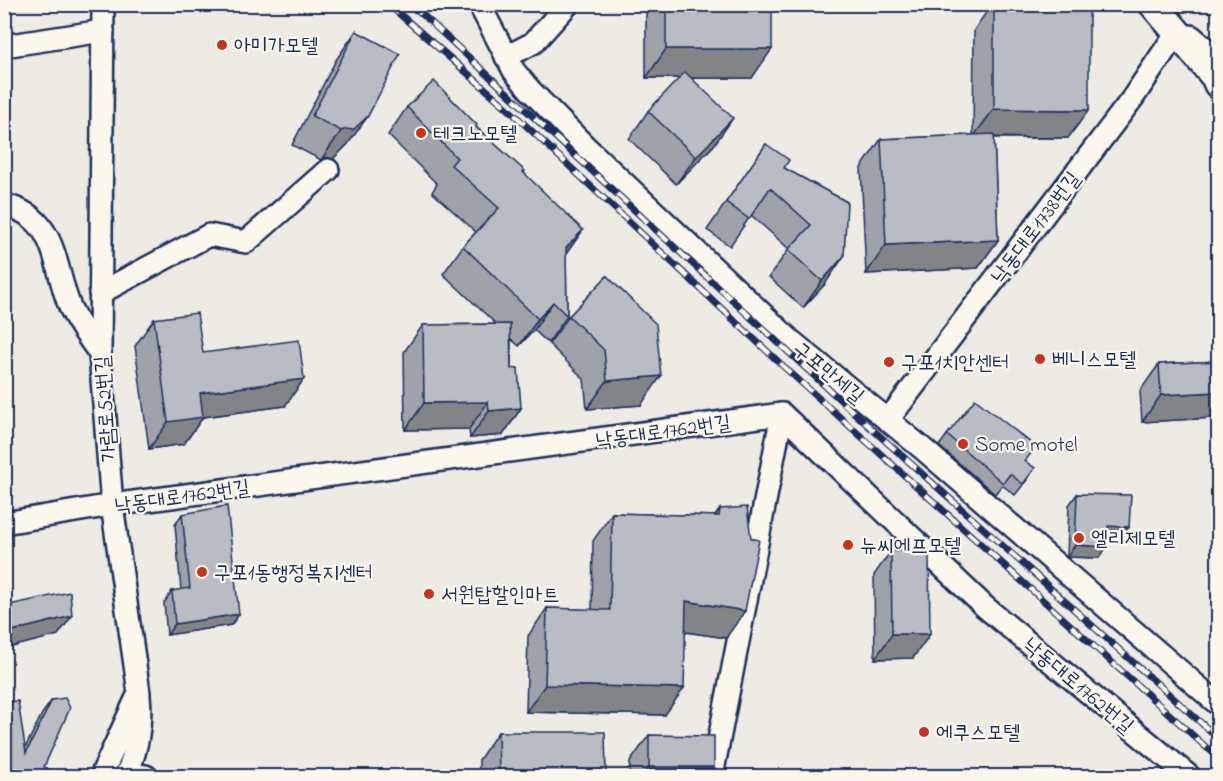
<svg xmlns="http://www.w3.org/2000/svg" width="1223" height="781" viewBox="0 0 1223 781" font-family="'Indie Flower','Poor Story',sans-serif">
<rect width="100%" height="100%" fill="#eeebe4"/>
<filter id="ink" filterUnits="userSpaceOnUse"><feTurbulence type="fractalNoise" baseFrequency=".0167" numOctaves="2"/><feDisplacementMap in="SourceGraphic" scale="12" xChannelSelector="R" yChannelSelector="G"/><feConvolveMatrix kernelMatrix="1 2 1 2 8 2 1 2 1" color-interpolation-filters="sRGB"/></filter>
<g filter="url(#ink)">
<g fill="none" stroke-linecap="round" stroke-linejoin="round">
<g stroke="#1b2f5e" stroke-width="26">
<g id="minor">
<polyline points="479,4 514,71 530,90 588,149 790,340 922,448 1218,704"/>
<polyline points="1191,36 1218,59"/>
<polyline points="4,46 103,31"/>
<polyline points="506,57 533,43 568,4"/>
<path d="M4,205c54,12 49,61 66,102 7,16 20,32 30,47"/>
<polyline points="100,293 209,235 246,242 328,170"/>
<polyline points="888,420 1132,99 1177,32"/>
<polyline points="4,523 112,505 782,414 985,607 1189,776"/>
<polyline points="127,773 146,776"/>
<polyline points="101,776 139,693 112,505 100,354 103,4"/>
<path d="M126,776c11,-25 16,-52 13,-80"/>
<polyline points="712,776 782,414"/>
</g>
</g>
<g stroke="#1b2f5e" stroke-width="32">
<polyline id="major" points="1153,4 1215,77 1218,84"/>
</g>
<use href="#minor" stroke="#fbf7ec" stroke-width="21"/>
<use href="#major" stroke="#fbf7ec" stroke-width="27"/>
<g stroke="#1b2f5e" stroke-width="7">
<g id="rail">
<polyline points="388,4 504,105 783,366 1207,748 1218,756"/>
<polyline points="411,4 862,420 1218,738"/>
</g>
</g>
<use href="#rail" stroke="#fbf7ec" stroke-width="4.5" stroke-dasharray="14" stroke-linecap="butt"/>
</g>
<g fill="#9fa2a8" stroke="#1b2f5e" stroke-width="1.5">
<polygon points="646,4 772,4 752,78 691,78 714,145 676,184 629,139 648,111 680,78 646,78"/>
<polygon points="992,4 1089,4 1068,138 994,138 998,240 978,268 866,274 861,168 881,139 973,135 974,30"/>
<polygon points="356,31 348,144 333,159 326,157 321,160 292,145 336,60"/>
<polygon points="407,107 476,127 524,172 566,254 567,316 548,343 534,330 519,346 511,339 511,369 521,408 503,435 470,438 469,429 405,430 404,352 423,325 496,324 443,274 463,246 476,232 432,192 437,184 388,135"/>
<polygon points="766,144 784,168 847,202 825,284 803,308 769,277 789,249 751,215 730,246 707,230"/>
<polygon points="607,276 641,405 587,409 584,379 549,344 569,316"/>
<polygon points="154,319 203,353 285,406 203,417 184,444 149,449 135,346"/>
<polygon points="1218,361 1218,431 1214,418 1142,422 1140,391 1159,364"/>
<polygon points="947,435 1026,461 1027,480 1015,495 1002,485 995,494 939,446"/>
<polygon points="1077,494 1122,538 1107,538 1099,558 1067,557 1069,505"/>
<polygon points="720,509 726,638 685,632 665,715 526,712 528,636 547,608 592,610 593,541 612,513 715,516"/>
<polygon points="182,514 239,614 231,625 167,635 164,603 172,591 181,590 175,525"/>
<polygon points="891,551 930,634 913,658 875,659 874,575"/>
<polygon points="52,700 44,767 4,777 25,748 42,714"/>
<polygon points="498,732 606,774 604,777 479,777 479,760"/>
<polygon points="649,735 707,777 630,777 630,762"/>
</g>
<g fill="#828488" stroke="#1b2f5e" stroke-width="1.5">
<polygon points="666,49 772,49 752,78 646,78"/>
<polygon points="994,109 1089,110 1068,138 973,137"/>
<polygon points="368,116 348,144 333,159 326,157 321,160 341,131"/>
<polygon points="733,118 714,145 676,184 696,157"/>
<polygon points="583,230 564,257 566,248"/>
<polygon points="998,240 978,268 866,274 886,245"/>
<polygon points="844,256 825,284 803,308 822,281"/>
<polygon points="553,302 534,330 519,346 538,319"/>
<polygon points="661,376 641,405 587,409 607,381"/>
<polygon points="304,379 285,406 203,417 184,444 149,449 168,422 200,393"/>
<polygon points="1218,392 1218,411 1214,418 1142,422 1161,395"/>
<polygon points="488,402 469,429 405,430 424,403"/>
<polygon points="521,408 503,435 470,438 489,411"/>
<polygon points="1108,526 1129,527 1122,538 1100,538"/>
<polygon points="1075,545 1107,547 1099,558 1067,557"/>
<polygon points="686,601 745,611 726,638 667,629"/>
<polygon points="239,614 231,625 167,635 175,624"/>
<polygon points="72,616 58,635 4,649 4,633"/>
<polygon points="892,634 930,634 913,658 875,659"/>
<polygon points="545,685 684,688 665,715 526,712"/>
<polygon points="649,767 714,767 707,777 642,777"/>
<polygon points="606,774 604,777 497,777 499,775"/>
</g>
<g fill="#b9bcc3" stroke="#1b2f5e" stroke-width="1.5">
<rect x="666" y="4" width="106" height="45"/>
<polygon points="994,4 1089,4 1089,110 994,109"/>
<polygon points="356,31 400,54 368,116 353,130 346,129 341,131 312,116"/>
<polygon points="685,72 733,118 696,157 648,111"/>
<polygon points="434,81 477,125 476,127 525,171 523,172 583,230 566,248 567,316 553,302 538,319 463,246 499,208 451,165 457,158 407,107"/>
<polygon points="994,134 998,240 886,245 881,139"/>
<polygon points="766,144 789,160 784,168 847,202 844,256 822,281 788,250 811,225 770,188 749,219 726,202"/>
<polygon points="607,276 656,324 661,376 607,381 604,350 569,316"/>
<polygon points="197,313 203,353 299,340 304,379 200,393 203,417 168,422 154,319"/>
<polygon points="510,324 511,369 518,368 521,408 489,411 488,402 424,403 423,325"/>
<polygon points="1218,361 1218,392 1161,395 1159,364"/>
<polygon points="975,399 1036,447 1025,461 1035,468 1023,484 1010,474 1003,483 947,435"/>
<polygon points="1077,494 1131,495 1129,527 1108,526 1107,547 1075,545"/>
<polygon points="227,506 239,614 175,624 172,591 190,588 182,514"/>
<polygon points="747,507 751,538 759,540 745,611 686,601 684,688 545,685 547,608 610,610 612,513 719,516 720,509"/>
<polygon points="891,551 929,551 930,634 892,634"/>
<polygon points="70,592 72,616 4,633 4,606"/>
<polygon points="65,698 70,708 44,767 64,777 4,777 4,702 18,701 26,753 52,700"/>
<polygon points="498,732 605,732 606,774 499,775"/>
<polygon points="649,735 714,736 714,767 649,767"/>
</g>
</g>
<g fill="#c8321e" stroke="#fbf7ec" stroke-width="2">
<circle cx="222" cy="45" r="6"/>
<circle cx="421" cy="133" r="6"/>
<circle cx="1040" cy="359" r="6"/>
<circle cx="889" cy="362" r="6"/>
<circle cx="963" cy="444" r="6"/>
<circle cx="1079" cy="538" r="6"/>
<circle cx="848" cy="545" r="6"/>
<circle cx="202" cy="572" r="6"/>
<circle cx="429" cy="594" r="6"/>
<circle cx="924" cy="732" r="6"/>
</g>
<g text-anchor="middle" stroke-width="4.5" stroke-linejoin="round" paint-order="stroke">
<g font-size="21" fill="#1b2f5e" stroke="#fbf7ec" text-anchor="start">
<text x="234" y="52">아미가모텔</text>
<text x="433" y="140">테크노모텔</text>
<text x="1052" y="366">베니스모텔</text>
<text x="901" y="369">구포1치안센터</text>
<text x="975" y="451">Some motel</text>
<text x="1091" y="545">엘리제모텔</text>
<text x="860" y="552">뉴씨에프모텔</text>
<text x="214" y="579">구포1동행정복지센터</text>
<text x="441" y="601">서원탑할인마트</text>
<text x="936" y="739">에쿠스모텔</text>
</g>
<g font-size="21" fill="#1b2f5e" stroke="#fbf7ec">
<text transform="translate(1035 227) rotate(-53)" y="7">낙동대로1738번길</text>
<text transform="translate(829 372) rotate(39)" y="7">구포만세길</text>
<text transform="translate(105 409) rotate(-94)" y="7">가람로52번길</text>
<text transform="translate(663 431) rotate(-8)" y="7">낙동대로1762번길</text>
<text transform="translate(182 496) rotate(-8)" y="7">낙동대로1762번길</text>
<text transform="translate(1079 685) rotate(40)" y="7">낙동대로1762번길</text>
</g>
</g>
<rect width="1223" height="781" fill="none" stroke="#fbf7ec" stroke-width="24"/>
<rect x="12" y="12" width="1199" height="757" fill="none" stroke="#1b2f5e" stroke-width="2" filter="url(#ink)"/>
</svg>
